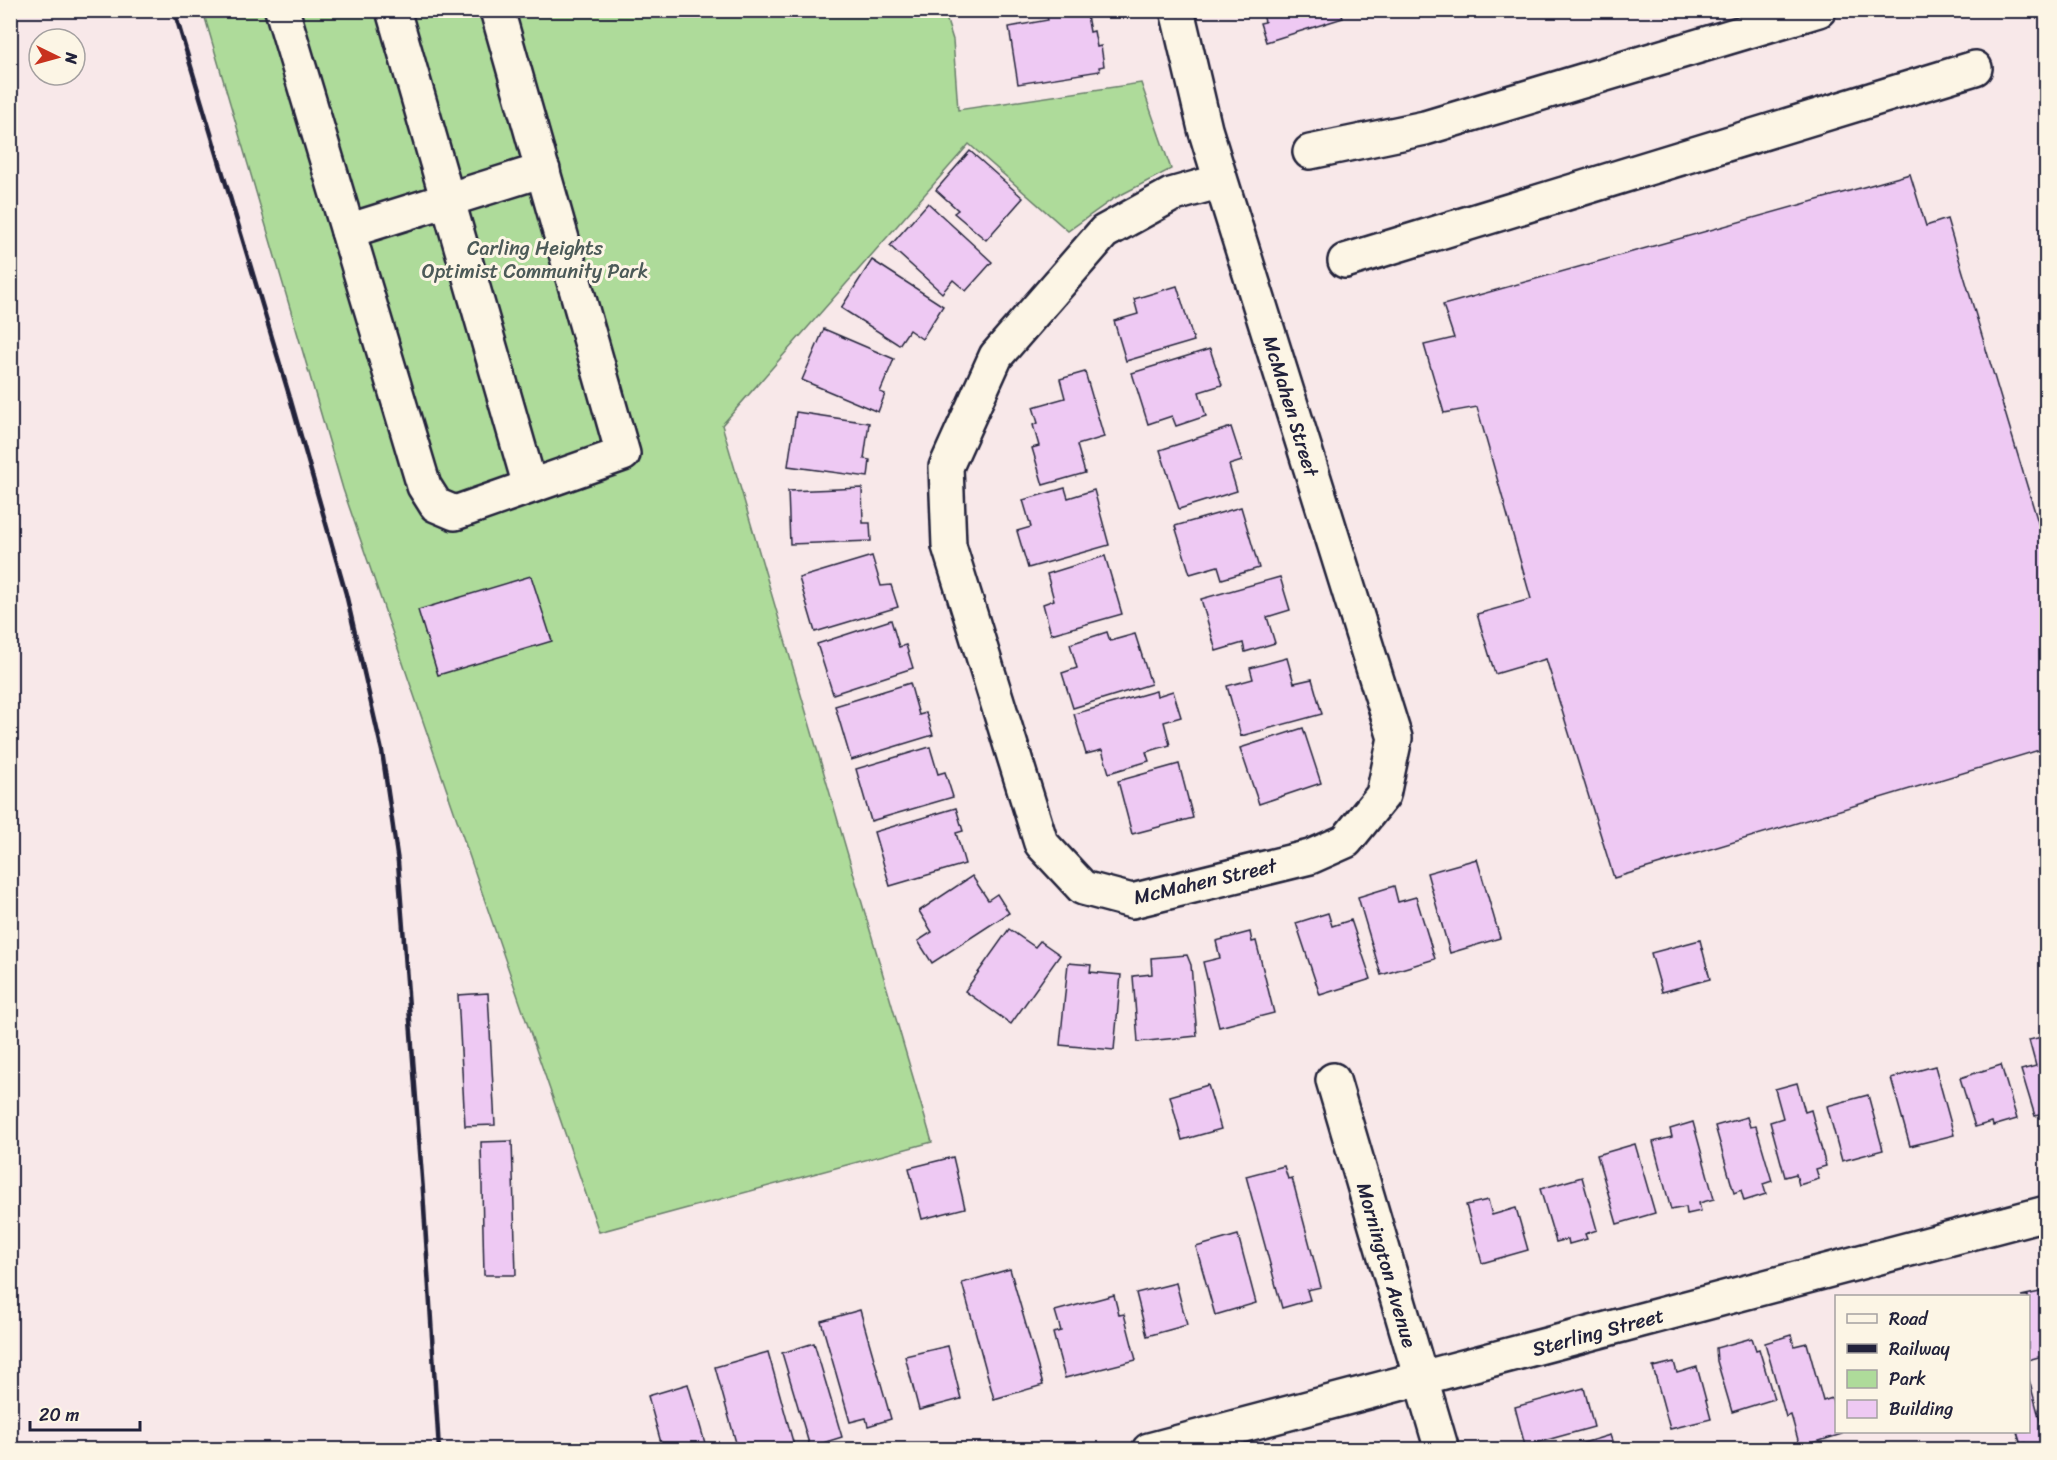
<svg xmlns="http://www.w3.org/2000/svg" width="2057" height="1460" viewBox="0 0 2057 1460" font-family="Sriracha,sans-serif">
<rect width="100%" height="100%" fill="#f8e8e9"/>
<filter id="ink" filterUnits="userSpaceOnUse"><feTurbulence type="fractalNoise" baseFrequency=".0167" numOctaves="2"/><feDisplacementMap in="SourceGraphic" scale="12" xChannelSelector="R" yChannelSelector="G"/><feConvolveMatrix kernelMatrix="1 2 1 2 8 2 1 2 1" color-interpolation-filters="sRGB"/></filter>
<g filter="url(#ink)">
<polygon fill="#aedb9a" stroke="#687e6a" stroke-width="1.5" points="203,11 944,11 953,40 958,110 1141,83 1171,169 1113,199 1068,231 969,144 722,425 932,1142 599,1232 343,489"/>
<g fill="#eec9f3" stroke="#22223b" stroke-width="1.5">
<polygon points="1066,10 1086,10 1090,32 1094,31 1097,47 1101,46 1104,66 1099,67 1100,71 1018,84 1009,27 1048,20 1046,14"/>
<polygon points="1262,10 1340,10 1343,18 1266,42 1260,23 1265,22"/>
<polygon points="970,151 1023,198 986,240 954,213 958,210 936,190"/>
<polygon points="1910,174 1926,226 1947,219 2046,549 2046,748 1614,878 1546,659 1495,674 1477,614 1531,599 1477,407 1444,413 1424,345 1454,338 1443,305"/>
<polygon points="928,203 992,262 966,291 953,280 942,293 890,246"/>
<polygon points="872,260 943,306 922,339 909,330 899,345 841,308"/>
<polygon points="1177,286 1194,341 1126,361 1114,321 1138,314 1134,299"/>
<polygon points="824,329 894,359 880,392 885,394 878,412 802,380"/>
<polygon points="1210,349 1222,385 1199,392 1206,416 1176,426 1172,416 1148,424 1132,373"/>
<polygon points="1085,372 1104,437 1077,445 1085,473 1043,485 1032,448 1039,446 1033,425 1038,423 1033,407 1065,398 1060,379"/>
<polygon points="796,412 869,423 864,459 870,460 868,477 788,466"/>
<polygon points="1231,427 1242,461 1229,465 1237,491 1179,509 1160,450"/>
<polygon points="862,488 863,523 870,523 871,541 790,544 788,491"/>
<polygon points="1065,488 1068,498 1094,490 1109,545 1028,568 1017,531 1031,527 1023,500"/>
<polygon points="1241,507 1259,568 1222,579 1218,566 1190,574 1175,526"/>
<polygon points="872,556 881,586 891,585 898,607 815,632 799,578"/>
<polygon points="1105,556 1122,614 1051,634 1043,604 1054,600 1047,574"/>
<polygon points="531,576 552,641 438,675 418,610"/>
<polygon points="1280,577 1290,610 1267,617 1275,643 1245,652 1243,643 1216,651 1201,599"/>
<polygon points="891,620 899,647 906,645 913,668 833,694 817,644"/>
<polygon points="1107,632 1110,641 1135,634 1151,684 1073,708 1062,673 1077,668 1070,644"/>
<polygon points="1287,658 1294,683 1312,679 1322,714 1241,736 1227,686 1253,679 1250,668"/>
<polygon points="910,683 919,715 926,713 933,735 851,760 835,706"/>
<polygon points="1156,691 1157,696 1173,691 1181,717 1164,722 1170,745 1146,752 1149,761 1109,773 1102,750 1086,754 1074,714"/>
<polygon points="1303,728 1321,783 1259,804 1240,748"/>
<polygon points="930,747 938,774 945,772 953,797 871,821 856,769"/>
<polygon points="1179,764 1193,818 1132,834 1118,781"/>
<polygon points="956,808 963,831 956,833 965,864 890,886 874,832"/>
<polygon points="1477,859 1500,938 1450,953 1427,873"/>
<polygon points="972,876 988,900 997,894 1009,913 932,963 918,941 932,932 919,911"/>
<polygon points="1394,886 1398,902 1416,897 1435,959 1381,975 1358,897"/>
<polygon points="1328,913 1332,926 1351,920 1371,979 1320,995 1296,923"/>
<polygon points="1009,929 1035,947 1040,941 1060,955 1011,1024 965,991"/>
<polygon points="1250,932 1252,942 1256,941 1274,1013 1219,1027 1203,962 1220,958 1216,941"/>
<polygon points="1700,940 1710,979 1662,992 1651,953"/>
<polygon points="1187,955 1191,965 1197,1036 1138,1042 1133,976 1152,974 1151,958"/>
<polygon points="1068,963 1091,965 1090,972 1121,975 1114,1050 1060,1045"/>
<polygon points="488,993 495,1125 465,1126 458,995"/>
<polygon points="2046,1036 2046,1120 2045,1120 2043,1114 2035,1116 2021,1070 2036,1066 2029,1040"/>
<polygon points="2001,1065 2017,1119 1993,1126 1992,1122 1975,1127 1960,1078"/>
<polygon points="1935,1066 1954,1135 1910,1146 1891,1078"/>
<polygon points="1797,1083 1805,1112 1811,1110 1826,1166 1816,1169 1819,1179 1799,1185 1796,1174 1785,1177 1770,1122 1783,1118 1775,1089"/>
<polygon points="1208,1085 1221,1129 1182,1140 1170,1096"/>
<polygon points="1868,1095 1883,1150 1842,1161 1827,1106"/>
<polygon points="1747,1117 1750,1127 1756,1126 1772,1181 1763,1184 1766,1194 1744,1201 1741,1190 1734,1193 1715,1126"/>
<polygon points="1693,1122 1714,1199 1699,1203 1701,1211 1687,1214 1686,1207 1671,1210 1653,1142 1672,1137 1670,1129"/>
<polygon points="512,1141 516,1275 484,1275 481,1142"/>
<polygon points="1635,1144 1655,1213 1617,1224 1597,1155"/>
<polygon points="953,1157 965,1208 922,1219 909,1168"/>
<polygon points="1284,1166 1288,1179 1292,1178 1321,1287 1307,1290 1310,1300 1282,1308 1246,1176"/>
<polygon points="1582,1177 1597,1230 1585,1234 1587,1239 1569,1244 1568,1239 1556,1242 1540,1189"/>
<polygon points="1488,1200 1492,1215 1516,1208 1528,1250 1482,1263 1466,1205"/>
<polygon points="1238,1235 1256,1303 1215,1315 1196,1247"/>
<polygon points="1010,1269 1043,1385 994,1399 962,1283"/>
<polygon points="1176,1283 1187,1325 1147,1336 1136,1293"/>
<polygon points="2040,1292 2046,1318 2046,1355 2028,1360 2028,1296 2021,1296"/>
<polygon points="1114,1295 1119,1315 1124,1314 1136,1360 1065,1378 1053,1333 1061,1331 1055,1311"/>
<polygon points="860,1310 891,1419 868,1426 866,1418 850,1422 821,1321"/>
<polygon points="1791,1335 1794,1346 1807,1343 1823,1401 1832,1398 1836,1413 1836,1432 1842,1432 1842,1434 1800,1447 1791,1415 1786,1417 1765,1343"/>
<polygon points="1752,1338 1756,1350 1759,1349 1774,1399 1732,1412 1717,1361 1716,1348"/>
<polygon points="814,1343 842,1437 810,1447 782,1353"/>
<polygon points="948,1346 961,1399 919,1410 905,1356"/>
<polygon points="768,1352 795,1449 738,1450 715,1367"/>
<polygon points="1674,1362 1677,1373 1697,1367 1711,1419 1670,1429 1653,1367"/>
<polygon points="2028,1376 2045,1439 2041,1440 2044,1450 2027,1450 2025,1443 2021,1445 2017,1432 2028,1432"/>
<polygon points="688,1384 707,1450 663,1450 648,1396"/>
<polygon points="1584,1388 1594,1427 1525,1446 1515,1407"/>
<polygon points="1610,1435 1615,1450 1560,1450"/>
</g>
<g fill="none" stroke-linecap="round" stroke-linejoin="round">
<g stroke="#22223b" stroke-width="38">
<g id="minor">
<polyline points="282,10 424,486 436,505 455,513 623,454 497,10"/>
<polyline points="393,10 530,486"/>
<polyline points="1177,10 1205,129 1221,181 1395,738 1383,795 1346,841 1310,857 1132,901 1083,888 1041,843 949,546 946,467 996,356 1104,232 1171,195 1221,181"/>
<polyline points="1310,152 1425,128 1819,10"/>
<polyline points="348,231 543,170"/>
<polyline points="1345,261 1975,68"/>
<polyline points="1333,1080 1442,1450"/>
<polyline points="1149,1450 2046,1213"/>
</g>
</g>
<use href="#minor" stroke="#fcf5e5" stroke-width="33"/>
<polyline stroke="#22223b" stroke-width="4.5" points="174,10 290,398 346,594 382,751 398,862 423,1191 439,1450"/>
</g>
</g>
<g text-anchor="middle" stroke-width="6" stroke-linejoin="round" paint-order="stroke">
<g font-size="20" fill="#4c5a58" stroke="#fcf5e5">
<text x="535" y="255">Carling Heights<tspan x="535" dy="23">Optimist Community Park</tspan></text>
</g>
<g font-size="20" fill="#22223b" stroke="#fcf5e5">
<text transform="translate(1291 406) rotate(73)" y="7">McMahen Street</text>
<text transform="translate(1205 881) rotate(-13)" y="7">McMahen Street</text>
<text transform="translate(1387 1265) rotate(74)" y="7">Mornington Avenue</text>
<text transform="translate(1598 1332) rotate(-15)" y="7">Sterling Street</text>
</g>
</g>
<rect width="2057" height="1460" fill="none" stroke="#fcf5e5" stroke-width="36"/>
<rect x="18" y="18" width="2021" height="1424" fill="none" stroke="#22223b" stroke-width="2" filter="url(#ink)"/>
<rect x="1835" y="1295" width="195" height="138" fill="#fcf5e5" stroke="#a5a1a1" stroke-width="1.5"/>
<rect x="1847" y="1314" width="30" height="9" fill="#fcf5e5" stroke="#a5a1a1" stroke-width="1.5"/>
<text x="1889" y="1325" font-size="18" fill="#22223b">Road</text>
<rect x="1847" y="1344" width="30" height="9" fill="#22223b" stroke="#a5a1a1" stroke-width="1.5"/>
<text x="1889" y="1355" font-size="18" fill="#22223b">Railway</text>
<rect x="1847" y="1370" width="30" height="18" fill="#aedb9a" stroke="#a5a1a1" stroke-width="1.5"/>
<text x="1889" y="1385" font-size="18" fill="#22223b">Park</text>
<rect x="1847" y="1400" width="30" height="18" fill="#eec9f3" stroke="#a5a1a1" stroke-width="1.5"/>
<text x="1889" y="1415" font-size="18" fill="#22223b">Building</text>
<g transform="translate(57 57) rotate(95)"><circle r="28" fill="#fcf5e5" stroke="#a5a1a1" stroke-width="1.5"/>
<path d="M0-4.5L10 22L0 15L-10 22Z" fill="#c8321e"/>
<text y="-9" font-size="16" font-weight="bold" text-anchor="middle" fill="#22223b">N</text>
</g>
<path d="M30 1421v9h110v-9" fill="none" stroke="#22223b" stroke-width="3"/>
<text x="39" y="1421" font-size="18" fill="#22223b" stroke="#fcf5e5" stroke-width="4.5" paint-order="stroke">20 m</text>
</svg>
